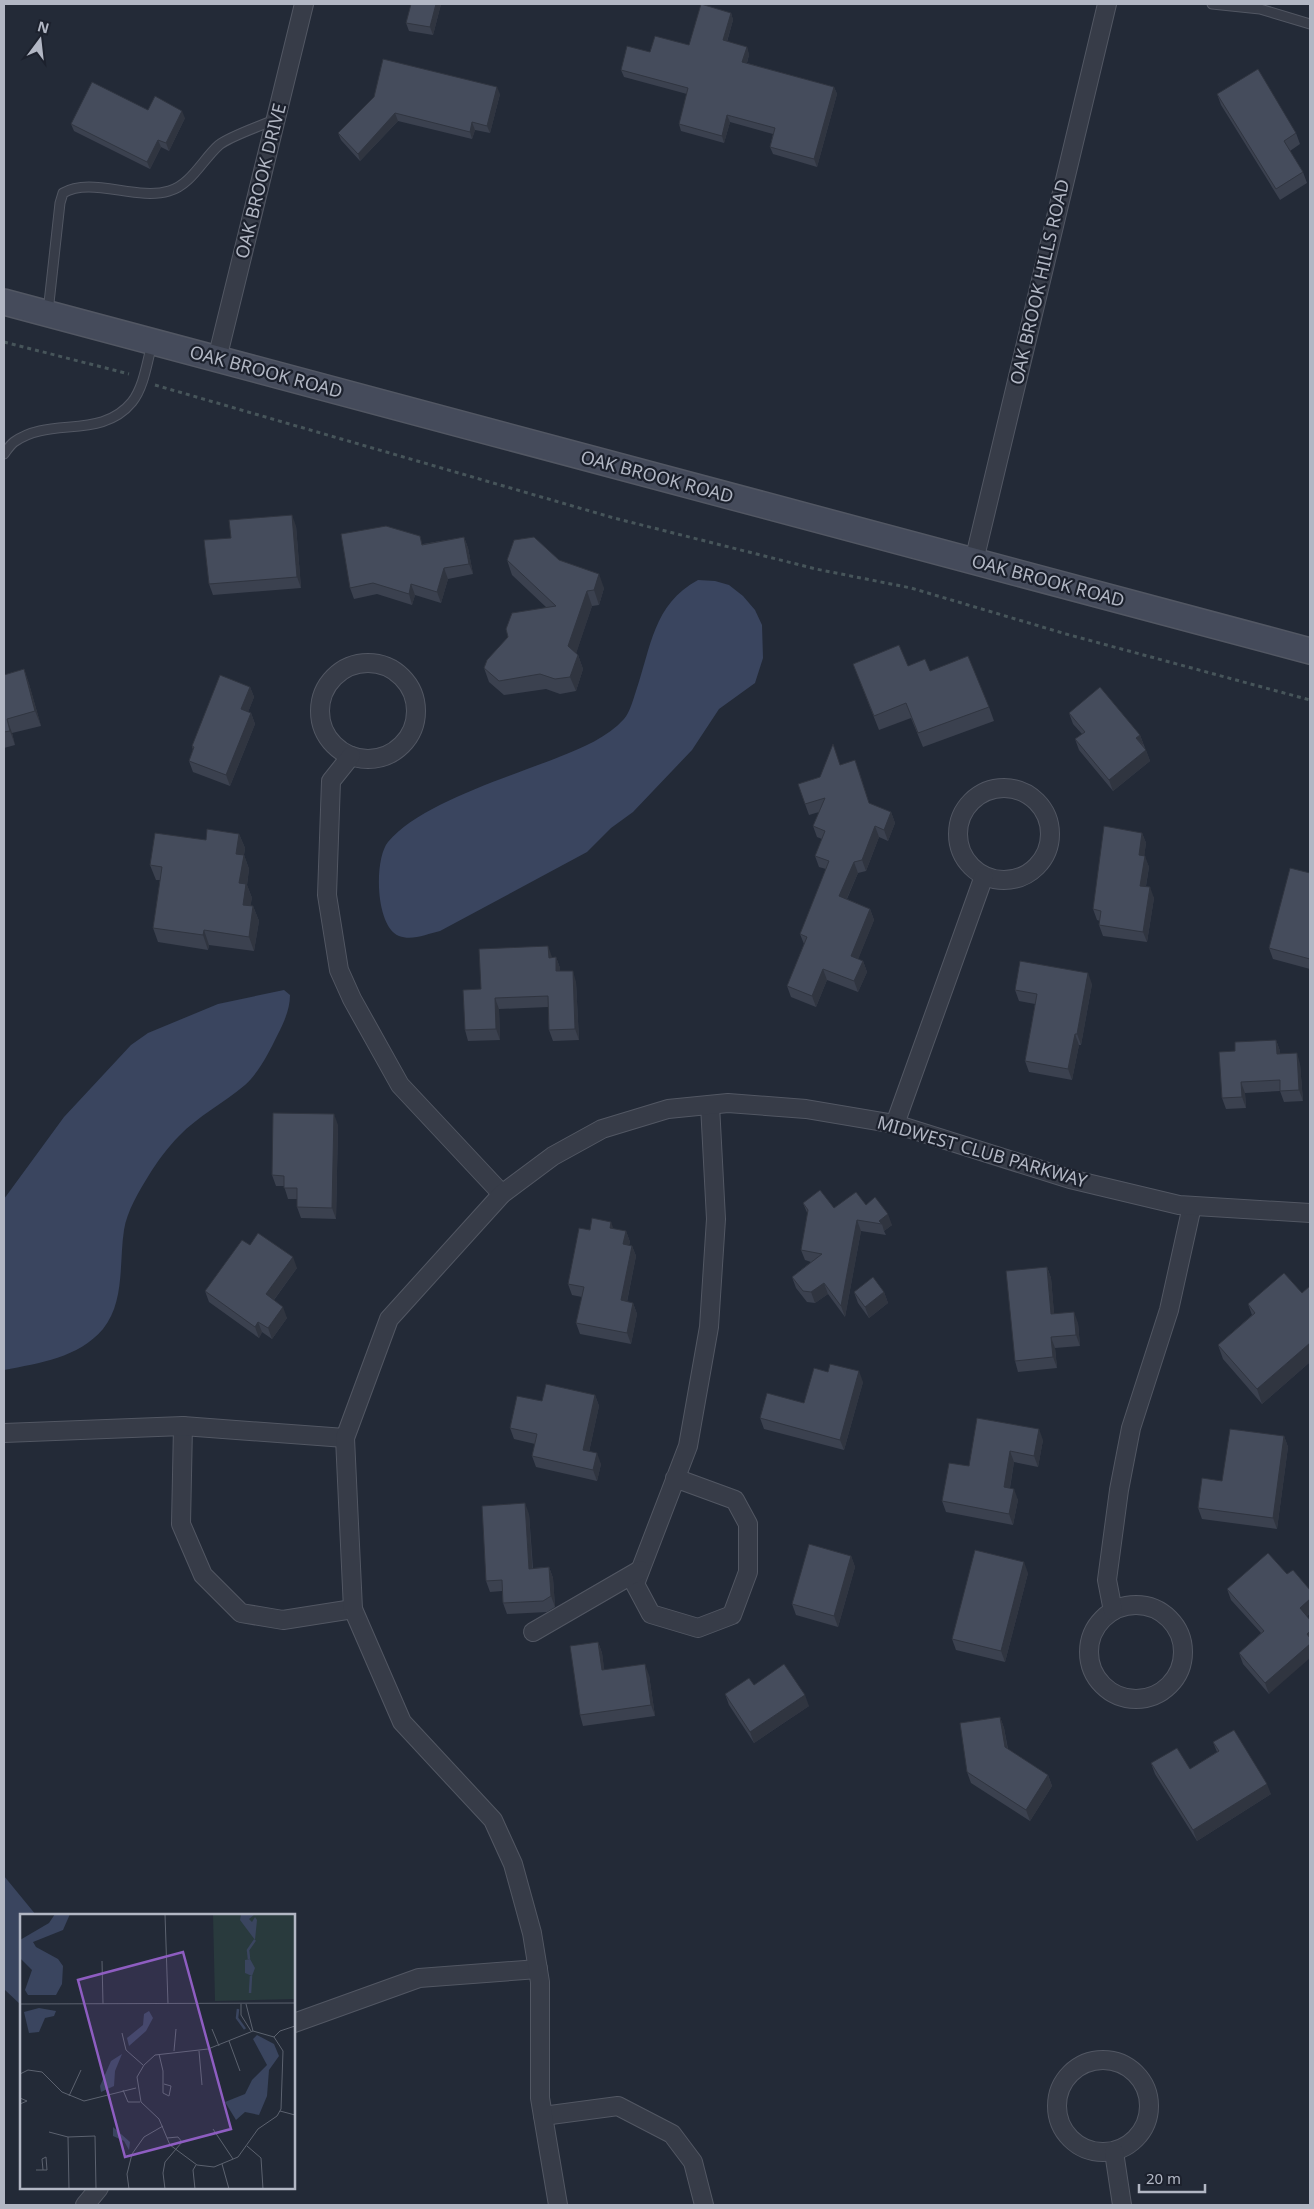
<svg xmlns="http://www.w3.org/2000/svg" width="1314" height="2209" viewBox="0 0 1314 2209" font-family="'Noto Sans',sans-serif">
<rect width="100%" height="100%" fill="#232a37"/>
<g fill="#3a455f">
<path d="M698,580l17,1 14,4 14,11 12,14 7,15 1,33 -8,25 -36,26 -27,41 -59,62 -22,16 -24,24 -147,79c-13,3 -28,10 -41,5 -24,-10 -25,-77 -11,-94 32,-39 124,-66 171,-85 23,-9 49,-20 65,-38 6,-7 9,-19 12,-28 15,-43 17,-87 62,-111z"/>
<path d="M284,990l6,5c0,14 -6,27 -12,39 -9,18 -18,37 -33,51 -21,18 -47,31 -66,51 -11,11 -22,26 -30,39 -10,16 -22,36 -25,55 -5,32 1,72 -21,99 -25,29 -63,34 -99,41v-171l60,-82 67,-72 17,-12 70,-29z"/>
<polygon points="4,1876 36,1915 21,1915 21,2005 4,1989"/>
</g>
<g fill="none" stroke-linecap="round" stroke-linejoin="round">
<g stroke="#525763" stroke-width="11">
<g id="service">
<polyline points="1212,4 1260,9 1310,24"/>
<path d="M48,312l12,-109 3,-10c28,-17 73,8 106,-2 22,-6 34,-32 50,-46 11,-9 42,-19 57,-26"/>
<path d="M4,454c3,-4 6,-9 10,-12 36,-26 87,-2 118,-40 12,-15 15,-40 20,-58"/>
</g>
</g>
<g stroke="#525763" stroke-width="20">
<g id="minor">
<polyline points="217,359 304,4"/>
<polyline points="974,561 1107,4"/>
<circle cx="368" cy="711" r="48"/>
<polyline points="351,756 331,781 327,895 339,970 352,999 400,1085 502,1194"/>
<circle cx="1004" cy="834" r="46"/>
<polyline points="895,1124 984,876"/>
<polyline points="183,1426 181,1524 203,1575 241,1613 283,1620 353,1609"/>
<polyline points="4,1433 183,1426 345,1438"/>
<polyline points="675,1478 735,1500 748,1524 748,1572 732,1615 698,1628 651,1614 635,1584 688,1446 709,1327 716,1219 710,1105"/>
<circle cx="1136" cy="1652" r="47"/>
<polyline points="1113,1611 1107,1580 1119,1490 1131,1428 1169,1310 1192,1206"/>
<polyline points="533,1632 640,1570"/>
<polyline points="294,2023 419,1978 538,1969"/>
<circle cx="1103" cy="2106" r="46"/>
<polyline points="543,2116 618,2106 672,2134 693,2162 704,2205"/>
<polyline points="1114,2152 1122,2205"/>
<polyline points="85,2205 99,2188"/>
<polyline points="558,2205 540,2098 540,1982 532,1933 513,1864 493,1820 402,1722 353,1609 345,1438 389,1319 502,1194 553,1156 602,1129 668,1109 728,1103 806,1109 895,1124 1070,1179 1179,1205 1310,1213"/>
</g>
</g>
<g stroke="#525763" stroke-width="28">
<polyline id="secondary" points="4,302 1310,651"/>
</g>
<g stroke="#47555a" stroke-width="3" stroke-dasharray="4 4" stroke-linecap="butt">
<polyline points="4,342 129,374"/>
<polyline points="155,385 614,518 816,569 911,588 1066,634 1310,700"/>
</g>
<use href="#service" stroke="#373c48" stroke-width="9"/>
<use href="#minor" stroke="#373c48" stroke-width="18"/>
<use href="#secondary" stroke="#454b5b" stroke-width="25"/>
</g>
<g fill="#3b414f">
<polygon points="441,4 433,35 409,31 406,23"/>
<polygon points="731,13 733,20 727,42 747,47 749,55 747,63 834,87 837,94 817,167 773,154 770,147 773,134 730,122 724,143 681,131 679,124 687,94 624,77 621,70 650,52 689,45"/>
<polygon points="500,94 490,133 475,130 472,139 398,121 360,161 341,140 338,133 374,97"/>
<polygon points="1217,94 1296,133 1300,144 1290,151 1303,172 1307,183 1280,200 1221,105"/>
<polygon points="148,110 185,118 169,151 161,147 150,169 74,131 71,124"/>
<polygon points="296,526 301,588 213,595 209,584 231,538"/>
<polygon points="464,537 468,548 473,574 448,579 441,603 415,595 412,605 377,594 354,599 350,588 423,544"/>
<polygon points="507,560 559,560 604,588 599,605 592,606 576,653 578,655 583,669 576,691 560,694 546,689 504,695 489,682 484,668 547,608 512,575"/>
<polygon points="853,664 908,666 930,671 989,707 994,721 923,747 911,718 879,730"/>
<polygon points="24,669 29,684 41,726 12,733 15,745 4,748 4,675"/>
<polygon points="250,687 254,697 248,712 251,713 255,724 230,786 193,772 189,761 193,750 192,746"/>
<polygon points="1069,713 1140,735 1150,761 1113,791 1079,750 1075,739 1082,734 1073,724"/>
<polygon points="840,765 859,771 869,804 891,812 895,823 888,841 879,837 866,871 858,873 847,899 870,909 874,920 858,959 863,961 867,972 858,992 827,980 816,1007 791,997 787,986 804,944 800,934 826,869 819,867 815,856 822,839 817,837 813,826 819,812 809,815 805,804 820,777"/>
<polygon points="1142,833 1146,843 1144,856 1149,867 1146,886 1154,898 1147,942 1103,936 1099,925 1100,921 1097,920 1093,909"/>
<polygon points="239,834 245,848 244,855 249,869 247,885 252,898 250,906 253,906 259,921 254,951 209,945 208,950 158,942 153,928 160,880 156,880 150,865 206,840"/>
<polygon points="1310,873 1310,969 1273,959 1269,948"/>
<polygon points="552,957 556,957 560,968 560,971 576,982 579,1040 553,1041 549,1030 548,1007 499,1009 500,1040 468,1041 465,1030 481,989"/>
<polygon points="1092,984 1081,1045 1079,1045 1072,1080 1029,1072 1025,1061 1035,1004 1019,1001 1015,990"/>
<polygon points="1276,1040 1280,1051 1280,1054 1300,1064 1303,1101 1284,1102 1280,1091 1245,1093 1246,1108 1226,1109 1222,1098 1235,1051"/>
<polygon points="338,1125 336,1219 301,1218 297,1207 297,1199 288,1199 284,1186 276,1186 272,1175"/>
<polygon points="803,1203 834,1208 866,1205 892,1225 884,1231 886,1235 861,1231 845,1317 828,1294 815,1303 807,1302 796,1288 792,1277 811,1262 805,1260 801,1250 808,1215"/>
<polygon points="614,1229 626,1231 630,1242 629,1245 632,1246 636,1256 627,1302 633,1303 637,1314 631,1344 580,1334 576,1323 582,1297 572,1295 568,1284"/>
<polygon points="250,1245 297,1268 274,1300 287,1318 272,1339 262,1332 259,1338 209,1302 205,1291"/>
<polygon points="1047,1267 1051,1278 1054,1314 1078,1323 1080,1346 1055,1348 1057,1368 1018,1372 1015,1361"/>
<polygon points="1310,1286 1310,1362 1262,1404 1223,1359 1218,1345 1252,1315 1248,1304 1302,1293"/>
<polygon points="854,1292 884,1292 888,1303 869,1318 858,1303"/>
<polygon points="828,1372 863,1382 844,1450 764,1429 760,1418 804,1403"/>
<polygon points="595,1395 599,1406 589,1452 601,1464 597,1481 536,1467 532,1456 535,1444 514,1439 510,1428 542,1401"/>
<polygon points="1284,1436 1288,1447 1277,1529 1202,1519 1198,1508 1222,1481"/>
<polygon points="1043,1440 1038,1467 1014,1462 1010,1488 1018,1500 1013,1525 946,1512 942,1501 969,1466"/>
<polygon points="529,1514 533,1568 549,1567 553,1578 555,1607 547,1612 507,1614 503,1603 502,1591 490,1592 486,1581"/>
<polygon points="851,1556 855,1567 838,1627 796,1615 792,1604"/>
<polygon points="1028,1573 1005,1662 956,1650 952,1639"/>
<polygon points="1227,1589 1310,1613 1307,1616 1269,1694 1243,1664 1239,1653 1261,1633 1231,1600"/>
<polygon points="598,1642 602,1653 604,1670 649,1675 655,1716 583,1726 580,1715"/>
<polygon points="754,1685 809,1706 754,1743 729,1705 725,1694"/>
<polygon points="1000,1717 1004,1728 1008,1749 1048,1775 1052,1786 1030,1821 971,1783 967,1772"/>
<polygon points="1213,1742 1271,1794 1197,1841 1155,1774 1151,1763 1190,1769 1217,1752"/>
</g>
<g fill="#303540">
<polygon points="436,4 441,4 433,35 430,27"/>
<polygon points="731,13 733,20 725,48 723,40"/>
<polygon points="747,47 749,55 745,69 742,62"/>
<polygon points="497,87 500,94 490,133 487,126"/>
<polygon points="834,87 837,94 817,167 814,159"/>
<polygon points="182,111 185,118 169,151 166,143"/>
<polygon points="395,113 398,121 360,161 358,154"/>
<polygon points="727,115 730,122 724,143 722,136"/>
<polygon points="472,122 475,130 472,139 470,132"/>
<polygon points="158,140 161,147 150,169 147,162"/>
<polygon points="292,515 296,526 301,588 297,577"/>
<polygon points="464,537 468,548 473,574 469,564"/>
<polygon points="444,568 448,579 441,603 437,592"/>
<polygon points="599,574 604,588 599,605 594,590"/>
<polygon points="411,584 415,595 412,605 409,594"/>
<polygon points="587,591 592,606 574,660 568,646"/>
<polygon points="578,655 583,669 576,691 570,677"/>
<polygon points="24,669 29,684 41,726 35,711"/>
<polygon points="250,687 254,697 245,720 241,709"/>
<polygon points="251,713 255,724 230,786 226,775"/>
<polygon points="7,719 12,733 15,745 10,731"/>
<polygon points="1140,735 1144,746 1136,738"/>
<polygon points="1146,750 1150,761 1113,791 1109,780"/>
<polygon points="891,812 895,823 888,841 884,830"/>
<polygon points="875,826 879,837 866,871 862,860"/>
<polygon points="1142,833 1146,843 1143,866 1139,855"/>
<polygon points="239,834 245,848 242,868 236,854"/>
<polygon points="244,855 249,869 247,885 252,898 248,920 243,905 239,883"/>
<polygon points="1145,856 1149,867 1144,897 1140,886"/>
<polygon points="854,862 858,873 843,907 839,896"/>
<polygon points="1150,887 1154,898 1147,942 1143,932"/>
<polygon points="253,906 259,921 254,951 249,937"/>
<polygon points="870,909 874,920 855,967 851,956"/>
<polygon points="204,930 209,945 208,950 203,935"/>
<polygon points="548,946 552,957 553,969 549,958"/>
<polygon points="556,957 560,968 560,982 556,971"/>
<polygon points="863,961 867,972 858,992 854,981"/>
<polygon points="823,969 827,980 816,1007 812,996"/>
<polygon points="573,971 576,982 579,1040 575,1029"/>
<polygon points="1088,973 1092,984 1081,1045 1077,1034"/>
<polygon points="495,998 499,1009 500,1040 496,1029"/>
<polygon points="1075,1034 1079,1045 1072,1080 1068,1069"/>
<polygon points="1276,1040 1280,1051 1281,1065 1277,1054"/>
<polygon points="1297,1053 1300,1064 1303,1101 1299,1090"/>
<polygon points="1241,1082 1245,1093 1246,1108 1242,1097"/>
<polygon points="334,1114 338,1125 336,1219 332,1208"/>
<polygon points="888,1214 892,1225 884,1231 882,1224 879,1221"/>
<polygon points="857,1220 861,1231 845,1317 841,1306"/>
<polygon points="611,1222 615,1233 610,1228"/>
<polygon points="626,1231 630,1242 627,1255 623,1244"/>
<polygon points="632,1246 636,1256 625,1311 621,1300"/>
<polygon points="293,1257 297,1268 270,1305 266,1294"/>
<polygon points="1047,1267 1051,1278 1055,1325 1051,1314"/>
<polygon points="824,1283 828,1294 815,1303 811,1292"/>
<polygon points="884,1292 888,1303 869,1318 865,1307"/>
<polygon points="633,1303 637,1314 631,1344 627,1333"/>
<polygon points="283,1307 287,1318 272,1339 268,1328"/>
<polygon points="1074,1312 1078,1323 1080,1346 1076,1335"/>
<polygon points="258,1322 262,1332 259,1338 255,1327"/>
<polygon points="1051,1337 1055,1348 1057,1368 1053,1357"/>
<polygon points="1310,1343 1310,1362 1262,1404 1257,1389"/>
<polygon points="859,1371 863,1382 844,1450 840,1440"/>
<polygon points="595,1395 599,1406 587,1461 583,1450"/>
<polygon points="1039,1429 1043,1440 1038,1467 1034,1456"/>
<polygon points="1284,1436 1288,1447 1277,1529 1273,1518"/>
<polygon points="1010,1451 1014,1462 1008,1498 1004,1487"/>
<polygon points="597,1453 601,1464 597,1481 593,1470"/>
<polygon points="1014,1489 1018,1500 1013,1525 1009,1514"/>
<polygon points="525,1503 529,1514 533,1580 529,1569"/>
<polygon points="851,1556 855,1567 838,1627 834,1616"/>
<polygon points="1024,1562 1028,1573 1005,1662 1001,1651"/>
<polygon points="549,1567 553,1578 555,1607 551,1596"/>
<polygon points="1310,1599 1310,1613 1304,1619 1300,1608"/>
<polygon points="1310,1631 1310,1658 1269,1694 1265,1683 1307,1634"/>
<polygon points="598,1642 602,1653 606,1681 602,1670"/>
<polygon points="645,1664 649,1675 655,1716 651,1705"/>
<polygon points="805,1695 809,1706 754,1743 750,1732"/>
<polygon points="1000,1717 1004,1728 1009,1758 1005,1747"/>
<polygon points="1048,1775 1052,1786 1030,1821 1026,1810"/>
<polygon points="1267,1784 1271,1794 1197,1841 1193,1830"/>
</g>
<g fill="#454c5c" stroke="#303540">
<polygon points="411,4 436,4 430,27 406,23"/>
<polygon points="701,4 731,13 723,40 747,47 742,62 834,87 814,159 770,147 775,128 727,115 722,136 679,124 688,88 621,70 627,46 650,52 655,36 689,45"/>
<polygon points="383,59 497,87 487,126 472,122 470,132 395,113 358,154 338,133 374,97"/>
<polygon points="1258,69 1296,133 1284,141 1303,172 1276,189 1217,94"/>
<polygon points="92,82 148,110 155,96 182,111 166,143 158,140 147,162 71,124"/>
<polygon points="292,515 297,577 209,584 204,540 231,538 229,520"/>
<polygon points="386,526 420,536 422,545 464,537 469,564 444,568 437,592 411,584 409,594 373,583 350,588 341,534"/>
<polygon points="534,537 559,560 599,574 594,590 587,591 568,646 578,655 570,677 555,679 540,674 499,681 484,668 487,660 508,637 506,629 512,613 556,606 507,560 514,540"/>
<polygon points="899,645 908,666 925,659 930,671 968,656 989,707 918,733 906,703 874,716 853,664"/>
<polygon points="24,669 35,711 7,719 10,731 4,732 4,675"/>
<polygon points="220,675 250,687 241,709 251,713 226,775 189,761 194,747 192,746"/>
<polygon points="1100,687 1140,735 1136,738 1146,750 1109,780 1075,739 1085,732 1069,713"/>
<polygon points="833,744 840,765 855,760 869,803 891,812 884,830 875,826 862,860 854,862 839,896 870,909 851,956 863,961 854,981 823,969 812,996 787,986 807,937 800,934 829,861 815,856 825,831 813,826 825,798 805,804 798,784 820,777"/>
<polygon points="1104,826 1142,833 1139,855 1145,856 1140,886 1150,887 1143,932 1099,925 1101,911 1093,909"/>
<polygon points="207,829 239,834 236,854 244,855 239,883 246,884 243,905 253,906 249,937 204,930 203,935 153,928 162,867 150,865 155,833 206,840"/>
<polygon points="1290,868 1310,873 1310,959 1269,948"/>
<polygon points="548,946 549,958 556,957 556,971 573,971 575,1029 549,1030 548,996 495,998 496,1029 465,1030 463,990 481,989 479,949"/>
<polygon points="1020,961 1088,973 1077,1034 1075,1034 1068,1069 1025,1061 1037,994 1015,990"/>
<polygon points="1276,1040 1277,1054 1297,1053 1299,1090 1280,1091 1280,1080 1241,1082 1242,1097 1222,1098 1219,1052 1235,1051 1235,1042"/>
<polygon points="273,1113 334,1114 332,1208 297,1207 297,1188 284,1188 284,1176 272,1175"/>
<polygon points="820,1190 834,1208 856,1192 866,1205 875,1197 888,1214 879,1221 882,1224 857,1220 841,1306 824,1283 811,1292 803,1291 792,1277 822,1254 801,1250 808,1210 803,1203"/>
<polygon points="592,1218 611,1222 610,1228 626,1231 623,1244 632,1246 621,1300 633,1303 627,1333 576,1323 584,1287 568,1284 579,1228 590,1230"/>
<polygon points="258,1233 293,1257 266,1294 283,1307 268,1328 258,1322 255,1327 205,1291 242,1240 250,1245"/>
<polygon points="1047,1267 1051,1314 1074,1312 1076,1335 1051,1337 1053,1357 1015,1361 1006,1271"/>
<polygon points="1284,1273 1302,1293 1310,1286 1310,1343 1257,1389 1218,1345 1255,1313 1248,1304"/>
<polygon points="873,1277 884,1292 865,1307 854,1292"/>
<polygon points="830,1364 859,1371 840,1440 760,1418 767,1393 804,1403 814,1368 828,1372"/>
<polygon points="546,1384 595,1395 583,1450 597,1453 593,1470 532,1456 537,1434 510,1428 517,1396 542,1401"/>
<polygon points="977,1418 1039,1429 1034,1456 1010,1451 1004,1487 1014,1489 1009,1514 942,1501 949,1463 969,1466"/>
<polygon points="1230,1429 1284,1436 1273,1518 1198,1508 1202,1478 1222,1481"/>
<polygon points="525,1503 529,1569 549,1567 551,1596 543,1601 503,1603 502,1580 486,1581 482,1506"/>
<polygon points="809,1544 851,1556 834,1616 792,1604"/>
<polygon points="975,1550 1024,1562 1001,1651 952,1639"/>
<polygon points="1268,1553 1287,1574 1293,1570 1310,1590 1310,1599 1300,1608 1310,1620 1310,1631 1307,1634 1310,1638 1310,1644 1265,1683 1239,1653 1264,1631 1227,1589"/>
<polygon points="598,1642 602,1670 645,1664 651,1705 580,1715 570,1646"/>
<polygon points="784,1664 805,1695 750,1732 725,1694 749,1678 754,1685"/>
<polygon points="1000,1717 1005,1747 1048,1775 1026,1810 967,1772 960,1723"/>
<polygon points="1234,1730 1267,1784 1193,1830 1151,1763 1177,1748 1190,1769 1219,1751 1213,1742"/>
</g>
<g text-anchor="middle" stroke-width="4.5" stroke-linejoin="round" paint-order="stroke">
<g font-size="18" fill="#b2b7c4" stroke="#1c212d">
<text transform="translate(261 181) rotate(-76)" y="6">OAK BROOK DRIVE</text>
<text transform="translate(1040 282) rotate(-77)" y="6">OAK BROOK HILLS ROAD</text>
<text transform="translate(266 372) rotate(15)" y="6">OAK BROOK ROAD</text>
<text transform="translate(657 477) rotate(15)" y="6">OAK BROOK ROAD</text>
<text transform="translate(1048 581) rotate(15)" y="6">OAK BROOK ROAD</text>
<text transform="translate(982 1152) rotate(16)" y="6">MIDWEST CLUB PARKWAY</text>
</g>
</g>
<g transform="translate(20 1914)">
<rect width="275" height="275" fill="#232a37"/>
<path d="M193,0h82v85l-80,2z" fill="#293a3d"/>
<path d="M35,0h15l-7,16 -30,12 3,5 22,12 5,7 -1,18 -6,11h-28l-3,-5 7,-20 -12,-12v-18l29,-17zM221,0h14l-6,5 3,3 3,-5 2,3 -2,20 -15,-20zM225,46l5,-1 5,9 -3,8 -7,-3zM19,94l17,3 -2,5 -9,2 -6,14 -10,1 -5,-21zM129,97l4,7 -7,13 -17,15 -2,-8 16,-13 1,-11zM237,121l17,9 5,12 -10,14 -2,26 -8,19 -14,-3 -9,8 -11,-18 20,-8 7,-14 15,-15 -14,-26zM102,140l-7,17 -1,15 -13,6 -1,-6 11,-25zM93,213l17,15 -1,8 -5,-9 -11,-5z" fill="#3a455f"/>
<path fill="none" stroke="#3a455f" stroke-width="2.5" d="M229,45l-1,-9 7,-10M230,79l1,-17M218,95l-1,9 8,11"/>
<path fill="none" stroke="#5c626f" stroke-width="1" d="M145,0l3,90M82,47l1,43M0,90l275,-1M221,90v11l10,16M226,90l7,27M192,115l7,17M233,117l21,6 9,14 -2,58 -4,7 -19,13 -20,28 -24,10 -17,-2 -27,-20 -11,-26 -18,-17 -4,-25 7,-12 11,-10 53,-6zM102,119l4,17 17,15M254,123l6,-6 15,-5M209,127l11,30M154,137l2,-22M179,137l3,34M139,140l4,17v22l6,3 2,-10 -7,-2M0,160l8,-4 14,2 20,20 22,9 52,-13M103,176l5,12h12M49,182l12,-26M0,184l7,3 -7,3M260,197l15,4M193,215l20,30M29,218l19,5 27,-1 1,53M48,223l1,52M227,232l14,12 2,31M202,250l7,25M16,256h11l-1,-13 -4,2 1,11M109,275l-2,-15 5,-20 12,-17 19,-11M145,275l-2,-16 2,-11 17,-20 -4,-5 -11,1M175,275l-2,-19 3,-5"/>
<path fill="#8e5dc1" fill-opacity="0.15" stroke="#8e5dc1" stroke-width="2.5" d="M163,38l48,177 -106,28 -47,-177z"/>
<rect width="275" height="275" fill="none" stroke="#b2b7c4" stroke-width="2.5"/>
</g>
<rect width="1314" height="2209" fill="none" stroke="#b2b7c4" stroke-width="10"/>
<g transform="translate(40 40) rotate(15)" stroke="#1c212d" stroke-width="4" paint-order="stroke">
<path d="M0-4L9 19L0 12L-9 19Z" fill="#b2b7c4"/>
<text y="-8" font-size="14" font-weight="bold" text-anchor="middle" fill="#b2b7c4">N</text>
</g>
<path d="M1139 2184v8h66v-8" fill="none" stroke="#b2b7c4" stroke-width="2.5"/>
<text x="1146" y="2184" font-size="15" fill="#b2b7c4" stroke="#1c212d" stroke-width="4" paint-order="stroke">20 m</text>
</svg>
